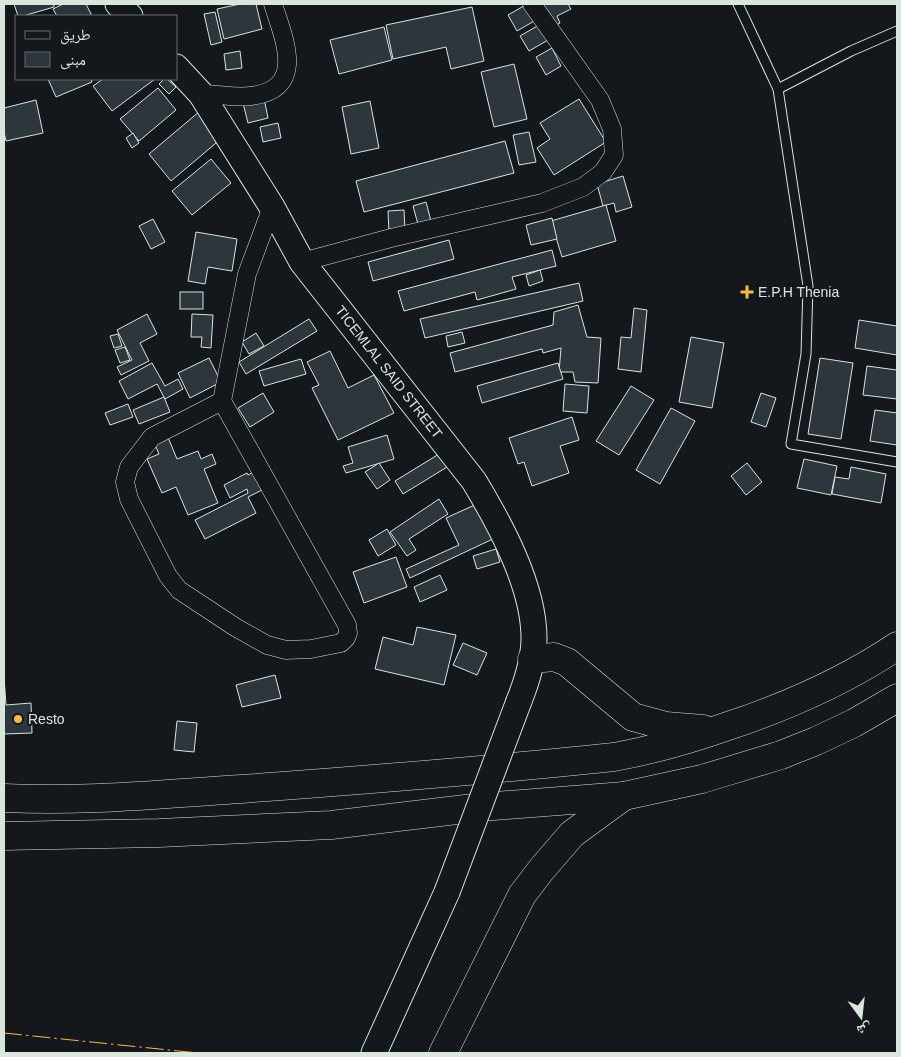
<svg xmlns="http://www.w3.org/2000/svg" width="901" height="1057" viewBox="0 0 901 1057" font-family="Arial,'Noto Naskh Arabic',sans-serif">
<rect width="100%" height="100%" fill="#14181c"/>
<g fill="#2c363c" stroke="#d8e6dc">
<polygon points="14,4 54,4 54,7 23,16 18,16"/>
<polygon points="63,4 86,4 92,16 57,16 53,9"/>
<polygon points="240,4 256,4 262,29 224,39 217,9"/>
<polygon points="527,4 536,20 517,31 508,15"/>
<polygon points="536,4 568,4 571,9 557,16 560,23 551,28"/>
<polygon points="472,7 484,61 451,69 446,47 393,59 386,25"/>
<polygon points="215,12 222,42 211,45 204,14"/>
<polygon points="539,25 548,40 529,51 520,36"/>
<polygon points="384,27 392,60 339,74 330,40"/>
<polygon points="552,48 561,66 546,75 536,57"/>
<polygon points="240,51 242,68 226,70 224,54"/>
<polygon points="514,64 527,119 494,127 481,72"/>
<polygon points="48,79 91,79 92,82 56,97"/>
<polygon points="103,79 155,79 112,111 93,86"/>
<polygon points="164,79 167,79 176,87 169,94 159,84"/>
<polygon points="158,88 176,110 139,141 120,119"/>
<polygon points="264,98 268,118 248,123 243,103"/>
<polygon points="579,99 606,142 554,175 537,148 550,139 540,123"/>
<polygon points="36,100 43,133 6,141 4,132 4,108"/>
<polygon points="370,101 379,148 351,154 342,107"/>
<polygon points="200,111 222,138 171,181 149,154"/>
<polygon points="278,123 281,138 263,142 260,127"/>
<polygon points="529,132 536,162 519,165 513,135"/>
<polygon points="133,133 139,143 132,148 126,138"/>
<polygon points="505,141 514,173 364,212 356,181"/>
<polygon points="211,159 231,183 192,215 172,191"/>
<polygon points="623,176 632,207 616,212 614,203 603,206 597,184"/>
<polygon points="426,202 432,225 419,228 413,206"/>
<polygon points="606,205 616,241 562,257 551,221"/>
<polygon points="404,210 405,230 389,232 388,211"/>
<polygon points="552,218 557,239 531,245 526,225"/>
<polygon points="153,219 165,242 151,249 139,226"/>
<polygon points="196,232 237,239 232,271 208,267 205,284 188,281"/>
<polygon points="449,240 454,259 373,281 368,262"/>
<polygon points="552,250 556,266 512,277 516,289 477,300 475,292 404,311 398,291"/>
<polygon points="540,270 543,281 529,286 526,275"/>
<polygon points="579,283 583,301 425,338 420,319"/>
<rect x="180" y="292" width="23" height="17"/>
<polygon points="578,305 587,337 601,338 598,383 575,382 573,372 559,372 561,348 543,353 542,349 455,372 450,353 553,325 554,312"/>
<polygon points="634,308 647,310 641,372 618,369 621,337 631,338"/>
<polygon points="147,314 157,334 140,343 149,361 121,375 117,367 132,360 117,330"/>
<polygon points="192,314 213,315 211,348 201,347 202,337 191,337"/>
<polygon points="309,319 317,331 246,374 239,362"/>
<polygon points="859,320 897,326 897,355 855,348"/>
<polygon points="462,332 465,343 448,347 446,336"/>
<polygon points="256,333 264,346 249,354 242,342"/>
<polygon points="118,334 122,346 114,348 110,336"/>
<polygon points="691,337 724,343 712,408 679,402"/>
<polygon points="125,347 130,360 120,363 115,350"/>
<polygon points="330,351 348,388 374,375 394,413 338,440 312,388 319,385 307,362"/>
<polygon points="209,358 221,382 190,398 178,373"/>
<polygon points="820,358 853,363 841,439 808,434"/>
<polygon points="301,359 306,374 264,386 259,371"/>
<polygon points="152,363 165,386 178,379 183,389 165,399 157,384 128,399 119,381"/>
<polygon points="558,363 563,379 482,403 477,386"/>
<polygon points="867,366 897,370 897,399 863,395"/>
<polygon points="565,384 589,386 587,413 563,411"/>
<polygon points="631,386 654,400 619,455 596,441"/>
<polygon points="263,393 274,412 250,427 238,408"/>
<polygon points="761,393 776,398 766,427 751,422"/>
<polygon points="164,397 170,412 139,424 133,410"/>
<polygon points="128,404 133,417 110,425 105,413"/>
<polygon points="671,408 695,421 660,484 636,470"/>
<polygon points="875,410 897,413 897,445 870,441"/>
<polygon points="572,417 579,440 560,446 569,473 532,486 524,462 518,464 509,438"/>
<polygon points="167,435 177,459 198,451 201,459 212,454 216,464 204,469 218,503 188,515 176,487 162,493 147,459 159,454 153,440"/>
<polygon points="387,435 394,459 346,473 343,466 353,463 348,447"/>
<polygon points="444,451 452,464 403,494 395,481"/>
<polygon points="804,459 837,466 831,495 797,488"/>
<polygon points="379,463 390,480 377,489 365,472"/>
<polygon points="747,463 762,482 746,495 731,476"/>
<polygon points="851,467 886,474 881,503 832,494 835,477 849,479"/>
<polygon points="255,471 264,489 248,497 256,513 205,539 195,520 248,493 247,489 230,498 224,485 247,473 248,475"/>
<polygon points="439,499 448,514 409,539 416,550 407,556 390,532"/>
<polygon points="479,503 495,538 410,578 406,569 459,545 446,518"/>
<polygon points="387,529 396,545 378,556 369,540"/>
<polygon points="496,549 500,562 477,569 473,556"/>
<polygon points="396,557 407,587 364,603 353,572"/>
<polygon points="440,575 447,590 420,602 414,587"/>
<polygon points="417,627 456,635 444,685 375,669 383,637 413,645"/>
<polygon points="463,643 487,653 477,675 453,665"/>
<polygon points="275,675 281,698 242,707 236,685"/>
<polygon points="4,677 6,705 31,703 32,733 4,734"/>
<polygon points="177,721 197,723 194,752 174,750"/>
</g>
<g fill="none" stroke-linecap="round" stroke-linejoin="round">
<g stroke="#d8e6dc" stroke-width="11">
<g id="lane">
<polyline points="738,4 778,89 808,286 806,354 791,444 897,462"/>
<polyline points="778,89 851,51 897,31"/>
</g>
</g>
<g stroke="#d8e6dc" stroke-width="19">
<g id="street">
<path d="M201,94c16,0 34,4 50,2 56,-7 33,-57 22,-92"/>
<polyline points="302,262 391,238 542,203 583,187 603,172 614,155 612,129 600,100 532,4"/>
<polyline points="222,401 152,437 129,467 125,482 129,499 168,576 179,590 235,627 267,645 286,650 311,649 341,643 346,638 348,633 347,625 222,401 247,274 272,207"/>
</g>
</g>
<g stroke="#d8e6dc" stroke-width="27">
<g id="secondary">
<polyline points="118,4 130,16"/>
<path d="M176,67l25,27 71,113 30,55 172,219c26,43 60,105 60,157 0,22 -7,43 -15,63"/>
<polyline points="374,1053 447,892"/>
</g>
</g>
<g stroke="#d8e6dc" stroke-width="29">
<g id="highway">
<polyline points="532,659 554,657 567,662 633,717 666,726 703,729"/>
<path d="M4,798c79,4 158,-4 237,-9 125,-9 249,-19 373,-32 39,-7 77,-18 114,-31 60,-20 117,-45 169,-80"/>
<polyline points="4,836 159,833 331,825 482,807 624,796 702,779 781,755 816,741 854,723 897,698"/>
<polyline points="443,1053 522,895 541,870 572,834 624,796"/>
</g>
</g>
<use href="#lane" stroke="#14181c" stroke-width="9"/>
<use href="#street" stroke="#14181c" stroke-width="18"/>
<use href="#secondary" stroke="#14181c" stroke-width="25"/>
<use href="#highway" stroke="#14181c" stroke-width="28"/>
<g stroke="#d8e6dc" stroke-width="27" stroke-linecap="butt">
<polyline id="secondary-bridge" points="447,892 519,701"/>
</g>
<use href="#secondary-bridge" stroke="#14181c" stroke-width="25"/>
<polyline stroke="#ffb74d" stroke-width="1" stroke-dasharray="18 4 2.5 4" stroke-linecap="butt" points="4,1033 198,1053"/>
</g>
<g fill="#ffb74d" stroke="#14181c" stroke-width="2">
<path d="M744.5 284.5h5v5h5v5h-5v5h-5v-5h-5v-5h5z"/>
<circle cx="18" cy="719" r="5"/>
</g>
<g text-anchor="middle" stroke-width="4" stroke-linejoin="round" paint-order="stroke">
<g font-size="14" fill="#d8e6dc" stroke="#14181c" text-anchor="start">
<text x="758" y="297">E.P.H Thenia</text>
<text x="28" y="724">Resto</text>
</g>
<g font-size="14" fill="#d8e6dc" stroke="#14181c">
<text transform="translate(389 372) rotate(52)" y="5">TICEMLAL SAID STREET</text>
</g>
</g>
<rect width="901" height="1057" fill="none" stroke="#d8e6dc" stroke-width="10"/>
<rect x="15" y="15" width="162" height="65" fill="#14181c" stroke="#626a69"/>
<rect x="25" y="31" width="25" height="8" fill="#14181c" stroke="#626a69"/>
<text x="60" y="40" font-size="15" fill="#d8e6dc">طريق</text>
<rect x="25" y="52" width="25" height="15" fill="#2c363c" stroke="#626a69"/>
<text x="60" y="65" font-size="15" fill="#d8e6dc">مبنى</text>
<g transform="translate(861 1017) rotate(165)" stroke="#14181c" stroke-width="4" paint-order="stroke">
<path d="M0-4L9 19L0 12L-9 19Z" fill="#d8e6dc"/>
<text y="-8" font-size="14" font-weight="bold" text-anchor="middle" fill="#d8e6dc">ش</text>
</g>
</svg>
